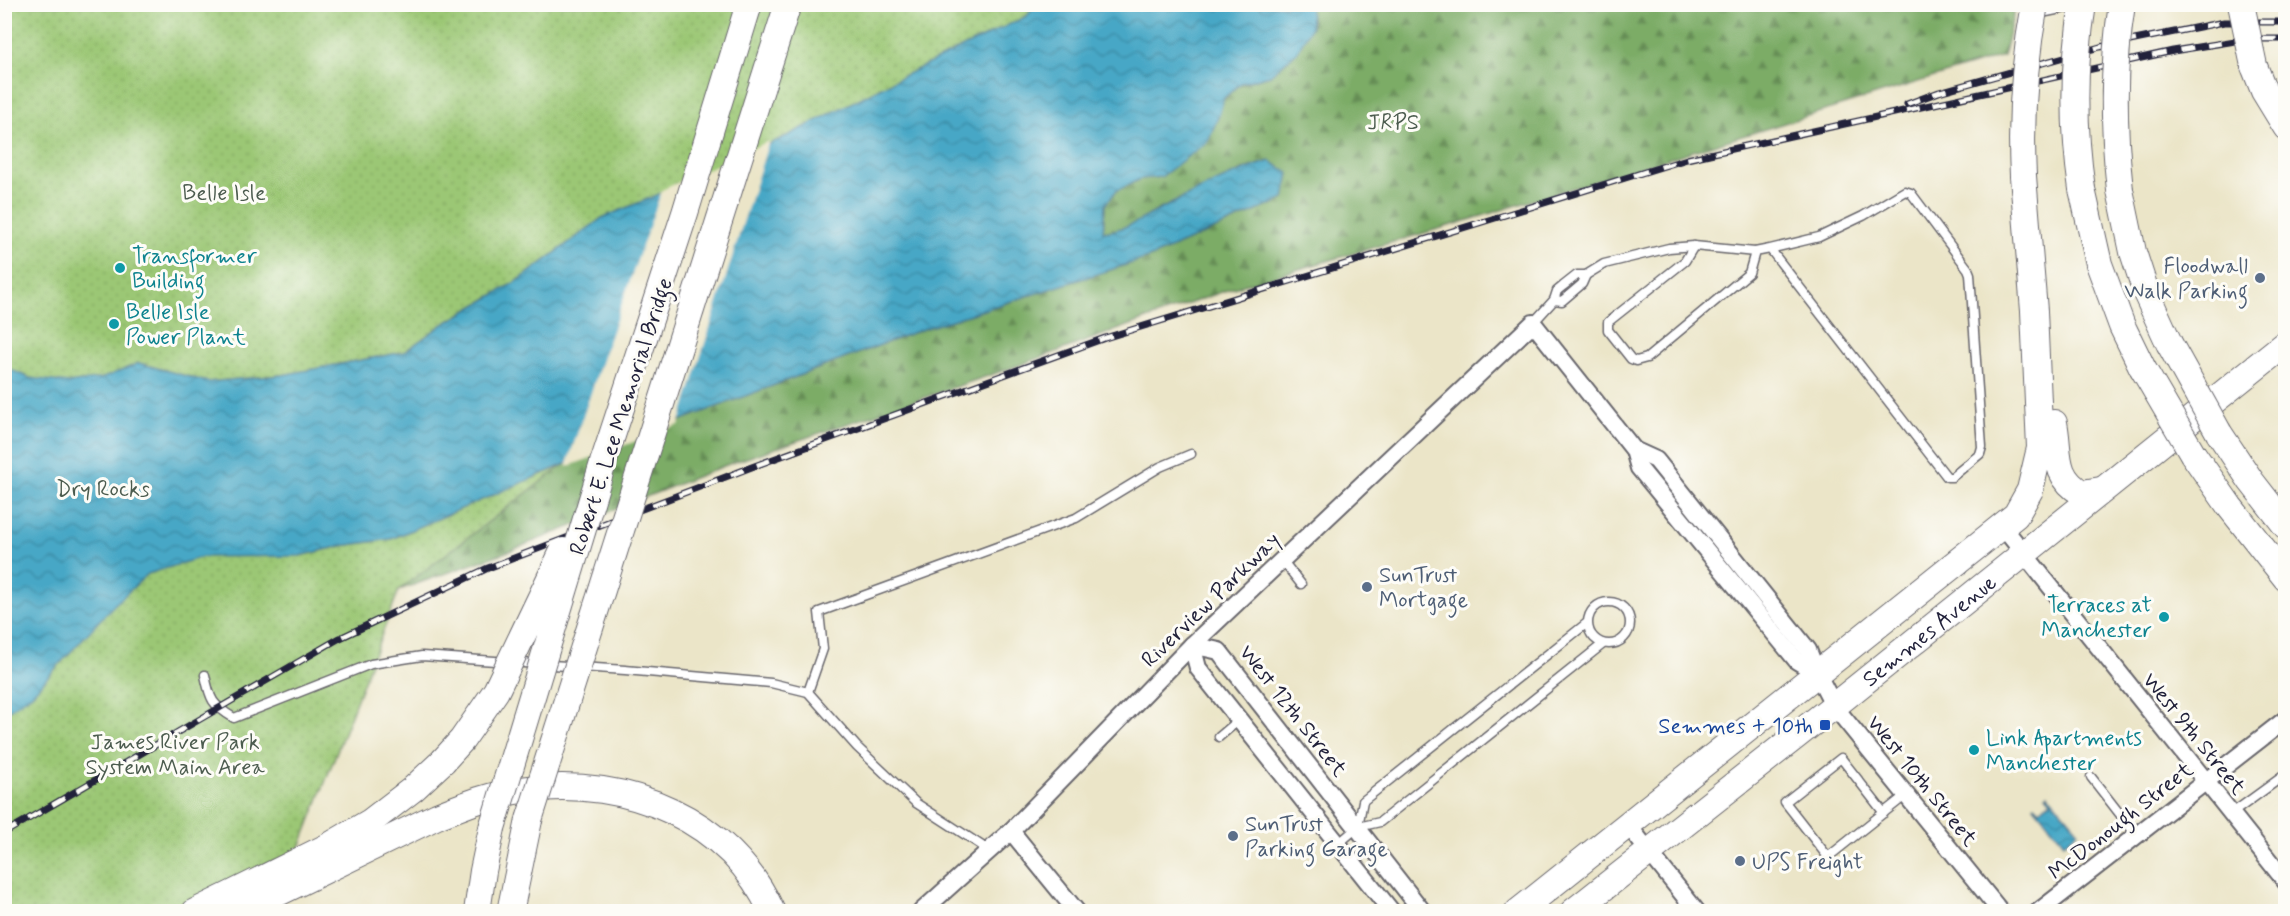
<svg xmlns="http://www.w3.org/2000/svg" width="2290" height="916" viewBox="0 0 2290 916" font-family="Mynerve,sans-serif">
<defs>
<pattern id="forest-firs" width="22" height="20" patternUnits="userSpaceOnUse" patternTransform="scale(1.5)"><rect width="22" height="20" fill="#7cac66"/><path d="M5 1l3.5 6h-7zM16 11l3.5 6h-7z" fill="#658c55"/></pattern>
<pattern id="park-dots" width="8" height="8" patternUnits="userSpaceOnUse" patternTransform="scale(1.5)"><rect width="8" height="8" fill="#9bc774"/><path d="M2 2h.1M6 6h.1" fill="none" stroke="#85ab65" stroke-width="1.8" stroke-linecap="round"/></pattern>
<pattern id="water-waves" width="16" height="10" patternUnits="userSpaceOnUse" patternTransform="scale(1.5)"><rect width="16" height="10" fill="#46a7c6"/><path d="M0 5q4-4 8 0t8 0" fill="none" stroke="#3a88a2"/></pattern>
</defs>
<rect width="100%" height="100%" fill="#fdfcf7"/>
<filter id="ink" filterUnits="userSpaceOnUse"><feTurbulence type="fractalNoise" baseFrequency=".0167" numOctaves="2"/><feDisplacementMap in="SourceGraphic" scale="12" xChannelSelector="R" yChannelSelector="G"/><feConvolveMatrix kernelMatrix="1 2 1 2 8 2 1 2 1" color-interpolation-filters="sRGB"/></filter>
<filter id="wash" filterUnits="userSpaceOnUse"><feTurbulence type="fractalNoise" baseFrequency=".008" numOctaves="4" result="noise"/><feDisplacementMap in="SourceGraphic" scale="24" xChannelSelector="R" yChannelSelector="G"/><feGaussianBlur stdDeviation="1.35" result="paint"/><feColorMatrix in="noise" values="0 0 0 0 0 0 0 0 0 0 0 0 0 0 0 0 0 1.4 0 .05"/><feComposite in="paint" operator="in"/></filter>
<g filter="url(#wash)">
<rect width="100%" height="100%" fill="#ebe5c8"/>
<polygon fill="url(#forest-firs)" stroke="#4f6750" stroke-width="1.5" points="1310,5 2016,5 2003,56 1459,223 1230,289 1020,365 729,464 512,550 399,590 563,465 920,330 1151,257 1284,199 1270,161 1247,168 1158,210 1128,228 1103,233 1105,205 1116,191 1140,179 1161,177 1219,115 1223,98 1241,83 1270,75 1311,27"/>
<polygon fill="url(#park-dots)" stroke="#5e7458" stroke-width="1.5" points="5,5 1035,5 1027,16 789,135 657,196 602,218 519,280 442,325 404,352 282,375 208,382 139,363 300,556 341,546 391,539 563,465 399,590 294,863 195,911 5,912"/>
<g fill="url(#water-waves)" stroke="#346480" stroke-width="1.5">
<path d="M1035,5h275l1,22 -14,25 -27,23 -29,8 -17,15 -5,17 -11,26 -47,36 -21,2 -24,12 -11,14 -2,27c22,-2 37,-12 56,-22 35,-18 73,-37 111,-49l19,12 -5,26 -133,58 -231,73 -357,135 -172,74 -50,7 -41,10 -98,1 -54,17 -35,32 -81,88 -27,19 -1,-346 26,11 38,5 35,-5 36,-15 69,19 74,-7 122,-23 38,-27 77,-45 83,-62 55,-23 132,-60 110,-57 128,-62z"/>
<polygon points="2048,794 2079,831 2064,843 2034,806 2035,805 2040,810 2051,801 2046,795"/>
</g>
<polygon fill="#ebe5c8" points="769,141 679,425 566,467 605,351 662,190"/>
</g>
<g filter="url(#ink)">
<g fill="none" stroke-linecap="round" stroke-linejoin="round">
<g stroke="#68666c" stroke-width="11">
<g id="lane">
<polyline points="2037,14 2080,5"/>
<polyline points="1694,246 1685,261 1608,322 1608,330 1631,359 1636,361 1647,358 1749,273 1755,252"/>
<polyline points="1554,300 1562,301 1582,284 1586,275"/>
<polyline points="1533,323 1554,300 1557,291 1563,286 1577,275 1586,275 1604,264 1669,248 1694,246 1755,252 1770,249 1819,237 1863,216 1905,191 1911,193 1968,269 1970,274 1982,447 1980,454 1952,477 1947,477 1770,249"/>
<polyline points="1282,560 1301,584"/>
<circle cx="1609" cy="623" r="21"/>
<path d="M205,675c5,25 7,30 29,43l137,-54 51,-8 203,14 146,13 37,9 49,55 59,56 74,48"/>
<polyline points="808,692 823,649 819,612 1076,518 1160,467 1191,454"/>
<polyline points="1219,737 1239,720"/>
<polyline points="2091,777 2137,836"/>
<polyline points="1884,813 1841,758 1785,802 1828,857 1906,795"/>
<polyline points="2231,814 2286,774"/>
<polyline points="1358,826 1363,801 1587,623"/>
<polyline points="1338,844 1358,827 1380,822 1603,644"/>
</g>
</g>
<g stroke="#68666c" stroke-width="20">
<g id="street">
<polyline points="1634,450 1656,460 1808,650 1817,673 1834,706 2001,912"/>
<polyline points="2003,527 2286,882"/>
<polyline points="1627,824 1697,912"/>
<polyline points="1011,831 1077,912"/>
<polyline points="921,912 1011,831 1192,645 1533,323 1634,450 1639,468 1797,661 1817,673"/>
<polyline points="1392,912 1198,668 1192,645 1219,651 1423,912"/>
<polyline points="2038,912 2286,719"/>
</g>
</g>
<g stroke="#68666c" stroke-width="28">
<g id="primary">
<polyline points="2254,66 2264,91 2286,127"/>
<polyline points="2082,189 2099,264 2122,326 2142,367"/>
<polyline points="2120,190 2133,252 2147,295 2169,343"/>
<path d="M2054,423c6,28 -2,53 28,70l19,-3"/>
<polyline points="2219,433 2251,481 2286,526"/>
<polyline points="2193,454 2230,507 2286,578"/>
<polyline points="603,463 685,213 749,4"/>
<polyline points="195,912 329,846 370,822 413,789 443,761"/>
<path d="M239,912l198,-96c30,-12 60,-24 92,-27 97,-12 201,29 243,123"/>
<polyline points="477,912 483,871 492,828"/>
<polyline points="510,912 529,820"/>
<polyline points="1518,912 2016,515 2030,490 2040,448 2034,311 2023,176"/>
<path id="s1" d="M1573,912l261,-206 452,-363"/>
</g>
</g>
<use href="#lane" stroke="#fff" stroke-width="8"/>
<use href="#street" stroke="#fff" stroke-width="16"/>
<use href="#primary" stroke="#fff" stroke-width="26"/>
<g stroke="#22223b" stroke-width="7">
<g id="rail">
<polyline points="1907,104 1939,92 2100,47 2224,22 2286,22"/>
<polyline points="4,833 338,639 488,568 749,468 1105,338 1687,159 2173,51 2248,39 2286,39"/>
</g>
</g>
<use href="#rail" stroke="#fdfcf7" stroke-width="4.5" stroke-dasharray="14" stroke-linecap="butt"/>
<g stroke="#68666c" stroke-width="28" stroke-linecap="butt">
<g id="primary-bridge">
<polyline points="2241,4 2254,66"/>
<path d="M2023,176c-3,-58 1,-114 12,-172"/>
<path d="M2082,189c-9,-61 -9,-123 1,-185"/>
<path d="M2120,190c-7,-63 -8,-123 2,-186"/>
<polyline points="2169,343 2219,433"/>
<polyline points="2142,367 2193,454"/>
<polyline points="443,761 462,740 496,691 563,551"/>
<polyline points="529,820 788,4"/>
<polyline points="492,828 603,463"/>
</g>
</g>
<use href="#primary-bridge" stroke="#fff" stroke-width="26"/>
</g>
</g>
<g fill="#0f9aa8" stroke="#fdfcf7" stroke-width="2">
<circle cx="120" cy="268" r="6"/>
<circle cx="114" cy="324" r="6"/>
<circle cx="2164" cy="617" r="6"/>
<circle cx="1974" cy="750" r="6"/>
</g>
<g fill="#5c6f8a" stroke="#fdfcf7" stroke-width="2">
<circle cx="2260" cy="278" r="6"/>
<circle cx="1367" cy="587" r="6"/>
<circle cx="1233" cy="836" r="6"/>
<circle cx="1740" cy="861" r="6"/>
</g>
<rect fill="#1a4fb4" stroke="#fdfcf7" stroke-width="2" x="1819" y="719" width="12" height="12" rx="3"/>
<g text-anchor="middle" stroke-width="6" stroke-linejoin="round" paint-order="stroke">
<g font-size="22" fill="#4c5c4f" stroke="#fdfcf7">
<text x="1393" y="129">JRPS</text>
<text x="224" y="200">Belle Isle</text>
<text x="103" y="496">Dry Rocks</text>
<text x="175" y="749">James River Park<tspan x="175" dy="25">System Main Area</tspan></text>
</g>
<g font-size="22" fill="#0d838f" stroke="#fdfcf7" text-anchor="start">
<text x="132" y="263">Transformer<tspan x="132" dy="25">Building</tspan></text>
<text x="126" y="319">Belle Isle<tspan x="126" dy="25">Power Plant</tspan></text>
<text x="2152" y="612" text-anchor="end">Terraces at<tspan x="2152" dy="25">Manchester</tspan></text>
<text x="1986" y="745">Link Apartments<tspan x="1986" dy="25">Manchester</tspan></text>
</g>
<g font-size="22" fill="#4e5e75" stroke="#fdfcf7" text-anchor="start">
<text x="2248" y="273" text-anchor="end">Floodwall<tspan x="2248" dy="25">Walk Parking</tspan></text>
<text x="1379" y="582">SunTrust<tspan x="1379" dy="25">Mortgage</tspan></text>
<text x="1245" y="831">SunTrust<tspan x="1245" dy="25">Parking Garage</tspan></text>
<text x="1752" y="869">UPS Freight</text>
</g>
<g font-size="22" fill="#22223b" stroke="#fdfcf7">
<text transform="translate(620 416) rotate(-72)" y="8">Robert E. Lee Memorial Bridge</text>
<text transform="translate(1210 599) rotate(-44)" y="8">Riverview Parkway</text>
<text dy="8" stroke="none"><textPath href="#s1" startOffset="454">Semmes Avenue</textPath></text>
<text transform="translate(1294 710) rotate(52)" y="8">West 12th Street</text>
<text transform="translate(2195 733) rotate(51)" y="8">West 9th Street</text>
<text transform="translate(1923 780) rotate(51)" y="8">West 10th Street</text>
<text transform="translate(2120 820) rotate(-38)" y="8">McDonough Street</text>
</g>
<g font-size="22" fill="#164399" stroke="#fdfcf7" text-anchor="end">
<text x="1813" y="733">Semmes + 10th</text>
</g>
</g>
<rect width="2290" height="916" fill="none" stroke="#fdfcf7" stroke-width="24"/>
</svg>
